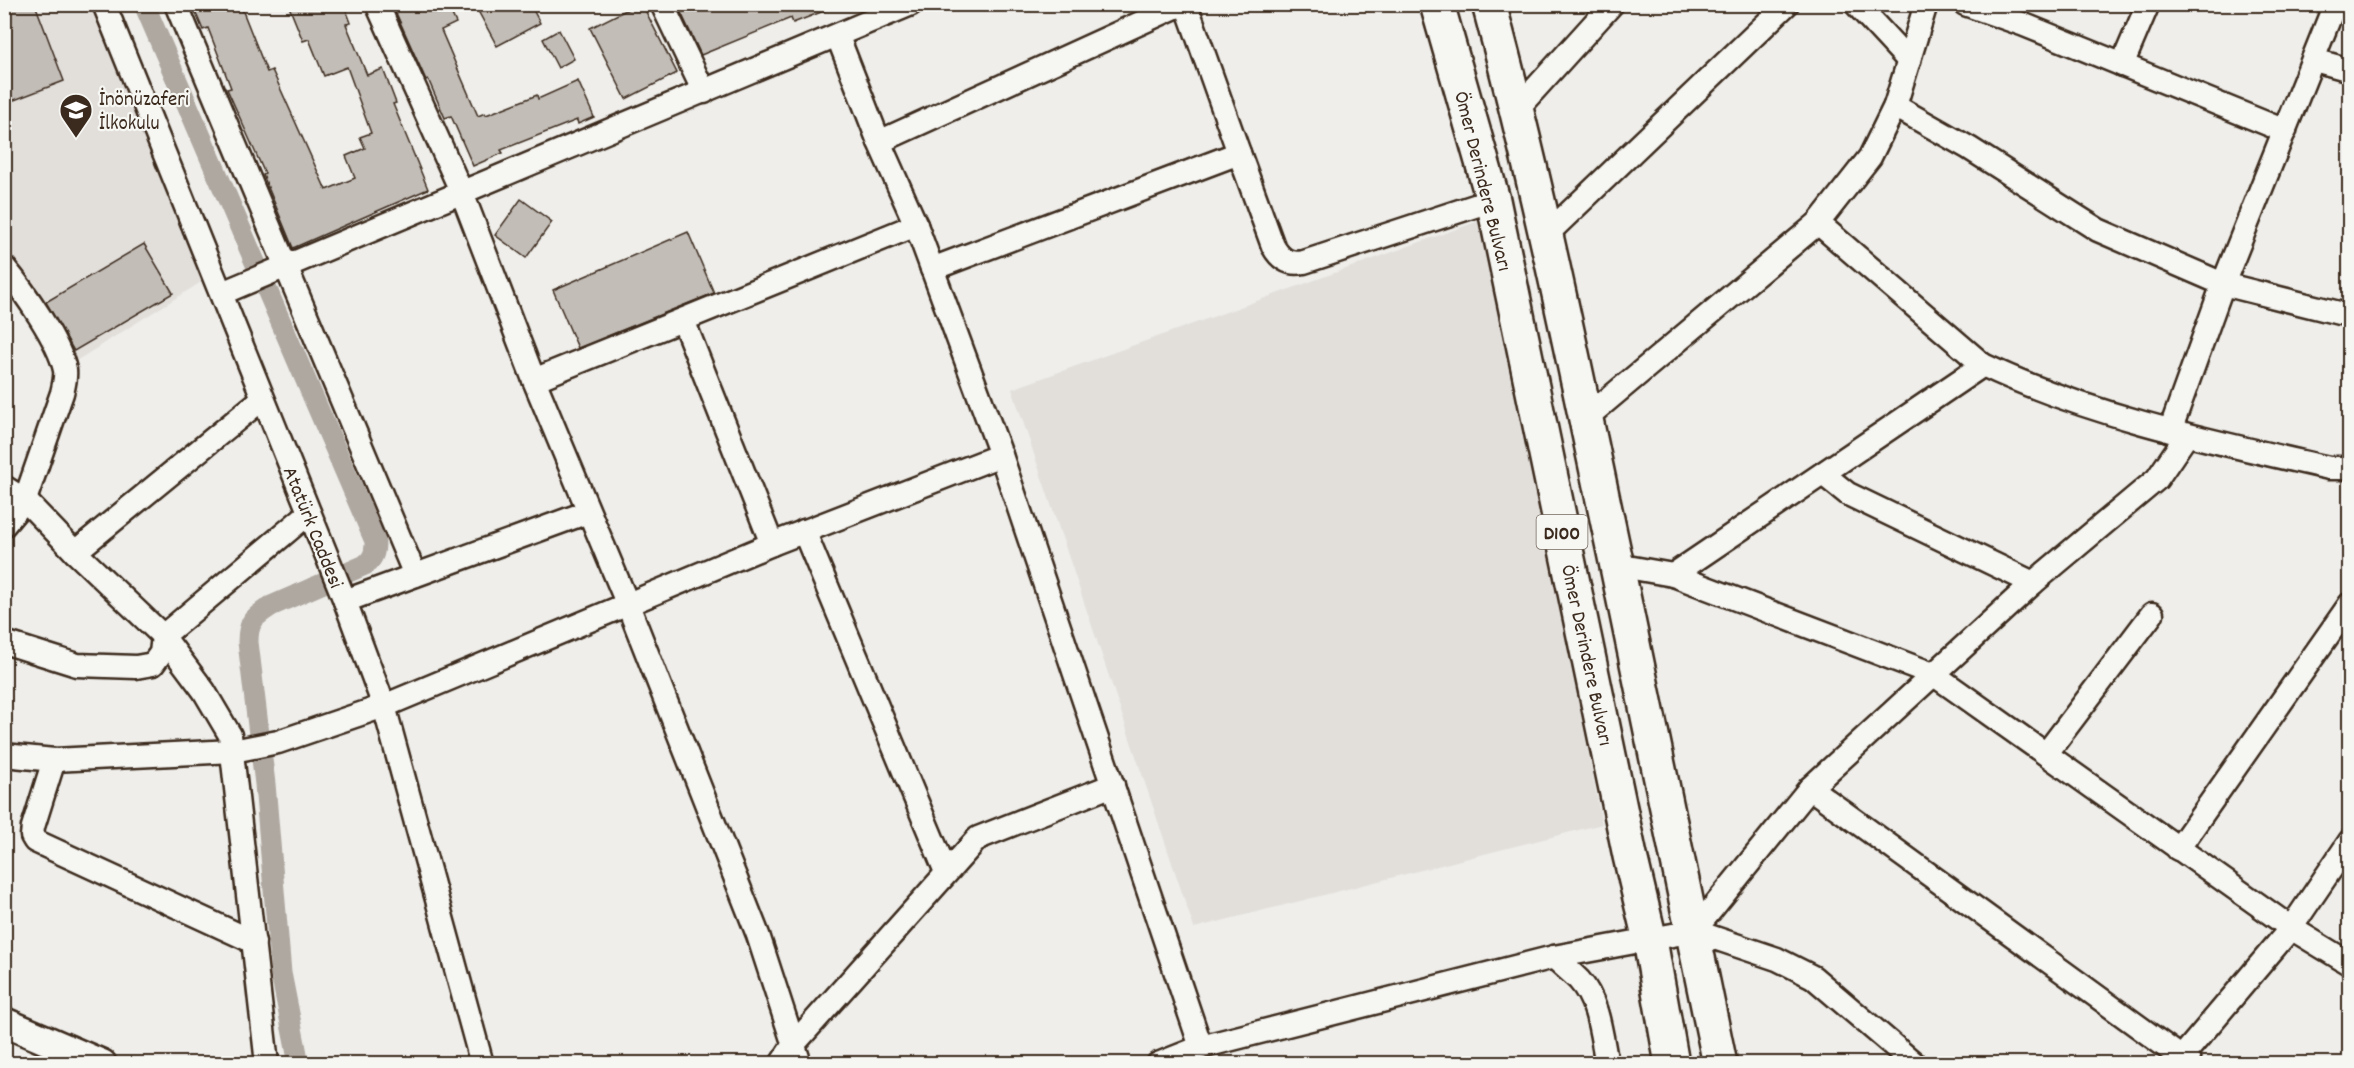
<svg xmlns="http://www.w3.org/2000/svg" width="2354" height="1068" viewBox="0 0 2354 1068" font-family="Dekko,sans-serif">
<rect width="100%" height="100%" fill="#efeeea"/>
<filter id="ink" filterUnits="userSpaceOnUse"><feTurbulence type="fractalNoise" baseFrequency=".0167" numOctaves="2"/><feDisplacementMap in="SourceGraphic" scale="12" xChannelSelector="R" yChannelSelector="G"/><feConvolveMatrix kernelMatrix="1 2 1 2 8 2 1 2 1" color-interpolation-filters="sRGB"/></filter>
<g filter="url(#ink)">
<g fill="#e2dfdb">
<polygon points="54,5 90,5 206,279 76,361 5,254 5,24"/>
<polygon points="1487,218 1602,824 1194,928 1012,389"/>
</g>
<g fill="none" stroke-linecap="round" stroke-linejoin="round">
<path stroke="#afa8a1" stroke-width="21" d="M144,4l231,537c0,11 -1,17 -10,24l-94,41c-17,11 -23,15 -23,36l17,142 16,189 18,91"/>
</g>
<g fill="#c2bdb7" stroke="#3b2a1e" stroke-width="1.5">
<polygon points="4,4 35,4 64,81 4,104"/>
<polygon points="192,4 240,4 267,72 272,70 326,190 355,178 346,156 365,148 360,137 371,133 347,67 324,76 309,39 303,41 288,4 344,4 351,23 346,24 367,75 383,69 396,103 393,104 428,189 293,248 263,175 265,174 227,89 231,88 208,28 203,30"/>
<polygon points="392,4 447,4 456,23 441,30 478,116 485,113 486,115 537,95 538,99 578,81 594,117 578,124 577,120 501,150 503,153 473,166 451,116 445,118 428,79 426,80"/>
<polygon points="486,4 530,4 540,23 497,46 477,9"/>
<polygon points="638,4 642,4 677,73 626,99 590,28"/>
<polygon points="677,4 837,4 837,6 793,23 791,18 701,55"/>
<polygon points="559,30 574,59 558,68 543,39"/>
<polygon points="521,199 552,222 526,258 495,235"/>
<polygon points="688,232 714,293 578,348 553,290"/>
<polygon points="144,244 173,293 74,351 46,302"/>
</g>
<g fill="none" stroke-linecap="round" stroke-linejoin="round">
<g stroke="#3b2a1e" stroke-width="27">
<g id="minor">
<polyline points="104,4 345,601 384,706 482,1064"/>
<polyline points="176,4 415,575"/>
<polyline points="377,4 462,193 534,380 628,605 758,935 800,1064"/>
<polyline points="662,4 704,92"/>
<polyline points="1856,4 1909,61"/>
<polyline points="1965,4 2022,24 2285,131"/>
<polyline points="838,37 879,142 916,225 1001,455 1201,1047"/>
<polyline points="2314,60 2350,70"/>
<polyline points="2122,65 2148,4"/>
<polyline points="1895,106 1969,148 2098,230 2223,284 2339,313 2350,313"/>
<polyline points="1517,109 1612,4"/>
<polyline points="879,142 1182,4"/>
<path d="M1239,153l34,93c7,13 16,19 31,16l189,-62"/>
<polyline points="1818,223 1983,365"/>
<polyline points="1546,235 1787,4"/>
<path d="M4,267c20,24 55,74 61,103 1,8 -1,15 -3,23l-37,107 -21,25"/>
<polyline points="932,269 1239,153 1186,4"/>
<polyline points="222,293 911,4"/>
<polyline points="683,320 772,544"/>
<polyline points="534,380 916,225"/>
<polyline points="1586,418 1818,223 1870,157 1895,106 1926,4"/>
<polyline points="2170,431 2223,284 2335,4"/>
<polyline points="1823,474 1848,494 2033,583"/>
<polyline points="4,487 25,500 75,552 163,636 204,691 230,735 267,1064"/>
<polyline points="804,531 946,872"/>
<polyline points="75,552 262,399"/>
<polyline points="1616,565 1673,575 1933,674 2291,928 2350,964"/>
<path d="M1673,575l310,-210c108,51 231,77 346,103h21"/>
<polyline points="345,601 588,512"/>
<polyline points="4,642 77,665 136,667 153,664 161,653 163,636 309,513"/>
<polyline points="2046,754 2152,614"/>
<polyline points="4,755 54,760 233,751 278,742 384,706 772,544 1001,455"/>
<polyline points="54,760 33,827 32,836 35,841 254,942"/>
<polyline points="1810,788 2190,1064"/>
<polyline points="2178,849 2350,604"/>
<polyline points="1694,931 1810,788 2033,583 2157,479 2187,435"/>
<path d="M1554,957c8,8 17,15 25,23 20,22 22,55 28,84"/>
<polyline points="781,1064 794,1044 978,838 1113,785"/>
<polyline points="1158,1064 1201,1047 1554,957 1694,931 1777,959 1813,977 1915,1064"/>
<polyline points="2176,1064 2291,928 2350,841"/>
</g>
</g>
<g stroke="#3b2a1e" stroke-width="33">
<polyline id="major" points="4,1022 102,1064"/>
</g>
<g stroke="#3b2a1e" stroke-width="38">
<g id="highway">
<polyline points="1437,4 1493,200 1630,856 1650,940 1672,1064"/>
<path d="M1489,4c49,181 86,364 125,548 35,170 72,340 106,512"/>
</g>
</g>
<use href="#minor" stroke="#f6f6f2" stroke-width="22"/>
<use href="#major" stroke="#f6f6f2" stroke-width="28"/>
<use href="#highway" stroke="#f6f6f2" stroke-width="33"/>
</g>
</g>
<defs>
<g id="school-pin" transform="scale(1.725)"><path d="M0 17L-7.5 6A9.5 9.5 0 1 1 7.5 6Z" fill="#3b2a1e" stroke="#f6f6f2"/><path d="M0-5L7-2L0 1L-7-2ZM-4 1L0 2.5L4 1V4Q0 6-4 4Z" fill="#fff"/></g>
</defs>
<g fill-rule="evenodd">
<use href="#school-pin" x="76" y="110"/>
</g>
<g text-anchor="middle" stroke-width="4.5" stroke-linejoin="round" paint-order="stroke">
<rect fill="#f6f6f2" stroke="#73675e" stroke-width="1.5" x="1536.5" y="515" width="51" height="34" rx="4.5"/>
<g font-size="20" font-weight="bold" fill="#3b2a1e">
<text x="1562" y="539">D100</text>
</g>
<g font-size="21" fill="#3b2a1e" stroke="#f6f6f2" text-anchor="start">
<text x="99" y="105">İnönüzaferi<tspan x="99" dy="24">İlkokulu</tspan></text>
</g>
<g font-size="21" fill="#3b2a1e" stroke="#f6f6f2">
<text transform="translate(1484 181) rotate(76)" y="7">Ömer Derindere Bulvarı</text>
<text transform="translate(314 527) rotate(68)" y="7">Atatürk Caddesi</text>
<text transform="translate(1588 655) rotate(78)" y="7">Ömer Derindere Bulvarı</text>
</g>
</g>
<rect width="2354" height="1068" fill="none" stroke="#f6f6f2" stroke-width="24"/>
<rect x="12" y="12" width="2330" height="1044" fill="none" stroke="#3b2a1e" stroke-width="2" filter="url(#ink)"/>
</svg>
